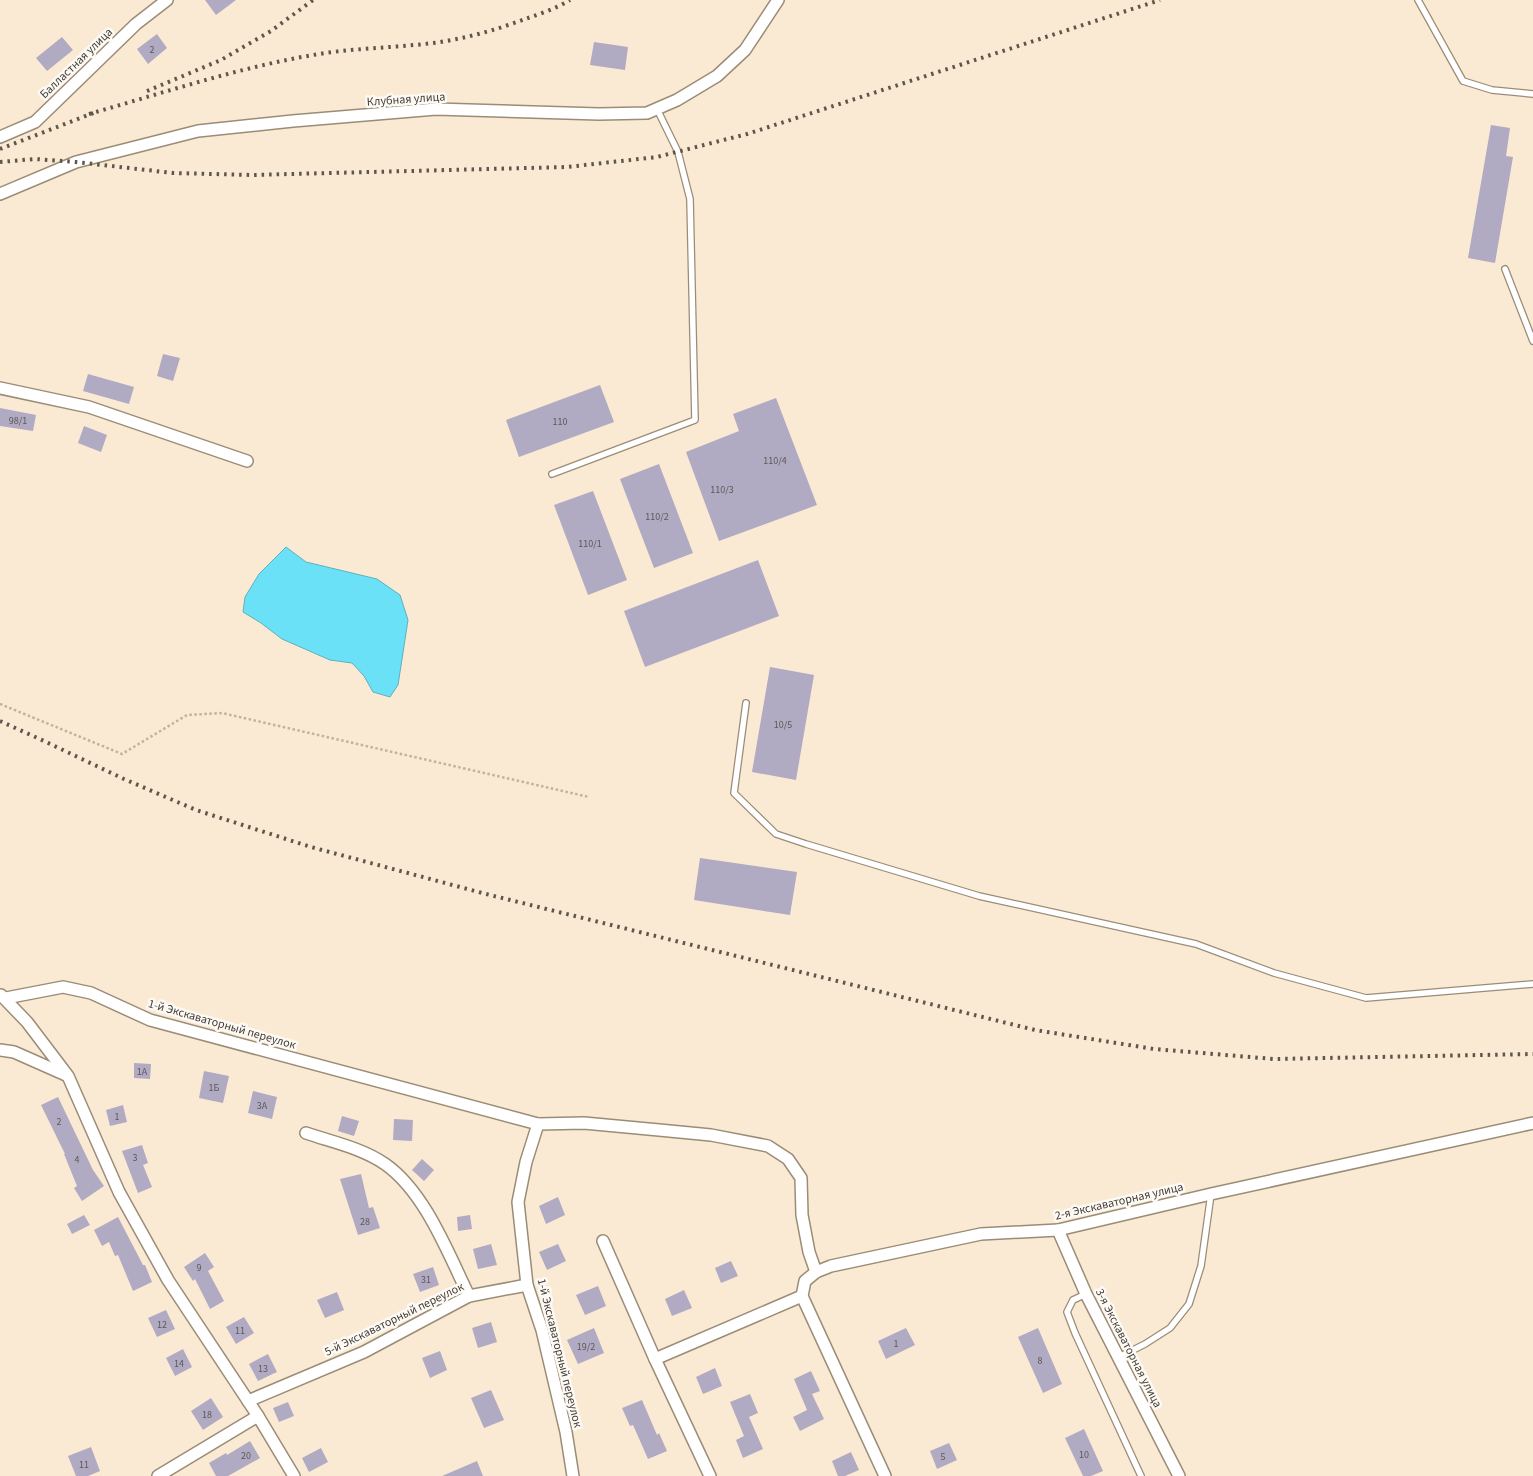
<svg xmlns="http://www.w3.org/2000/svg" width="1533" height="1476" viewBox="0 0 1533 1476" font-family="'Source Sans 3',sans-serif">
<rect width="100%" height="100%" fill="#faead3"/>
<polygon fill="#6be1f7" stroke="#5fb0bc" points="286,547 306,562 377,579 400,595 408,620 398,685 390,697 373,692 364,676 352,663 330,660 282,639 261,623 243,612 245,597 259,574"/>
<g fill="#b1aac3">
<polygon points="205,0 236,0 216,15"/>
<polygon points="157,34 167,48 148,64 137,49"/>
<polygon points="62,37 73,50 47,71 36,58"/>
<polygon points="594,42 628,47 625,70 590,65"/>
<polygon points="1491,125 1510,128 1506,156 1513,157 1495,263 1468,258"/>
<polygon points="163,354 180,358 173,381 157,376"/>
<polygon points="88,374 134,387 129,404 83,391"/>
<polygon points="600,385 614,422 519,457 506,420"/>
<polygon points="776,398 817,505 719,541 686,452 739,431 733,414"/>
<polygon points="0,408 36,415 33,431 0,426"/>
<polygon points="84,426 107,435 101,452 78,443"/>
<polygon points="659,464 693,553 654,568 620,479"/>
<polygon points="593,491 627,580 588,595 554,505"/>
<polygon points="758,560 779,616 645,667 624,611"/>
<polygon points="770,667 814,675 796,780 752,772"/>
<polygon points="700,858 797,872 790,915 694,900"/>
<polygon points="134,1063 151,1064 150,1079 134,1078"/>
<polygon points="204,1071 229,1076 223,1103 199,1098"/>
<polygon points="253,1091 277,1097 272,1119 248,1113"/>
<polygon points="58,1097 93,1170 104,1186 82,1201 74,1188 77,1186 64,1154 65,1154 41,1105"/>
<polygon points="123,1105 127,1122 110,1126 106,1110"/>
<polygon points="342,1116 359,1121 354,1136 338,1131"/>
<polygon points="394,1119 413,1120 412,1141 393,1140"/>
<polygon points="142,1145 148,1163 143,1165 152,1187 138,1193 122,1151"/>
<polygon points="422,1159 434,1170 424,1181 412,1170"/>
<polygon points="361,1174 369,1208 373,1207 380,1228 358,1235 340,1179"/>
<polygon points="558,1197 565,1215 546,1224 539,1206"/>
<polygon points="84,1215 90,1225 72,1234 67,1224"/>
<polygon points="470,1215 472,1229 458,1231 457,1217"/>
<polygon points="118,1217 143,1265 145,1265 152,1282 133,1291 118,1255 115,1256 109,1242 102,1246 94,1230"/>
<polygon points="491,1244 497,1265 478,1269 473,1249"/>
<polygon points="558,1244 566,1261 547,1270 539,1252"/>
<polygon points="205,1253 214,1267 208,1271 224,1301 210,1309 195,1279 193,1281 184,1267"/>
<polygon points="731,1261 738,1276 721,1283 715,1268"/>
<polygon points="433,1267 439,1285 420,1292 413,1274"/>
<polygon points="598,1286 606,1306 585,1315 576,1295"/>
<polygon points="684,1290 692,1308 672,1316 665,1299"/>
<polygon points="337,1292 344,1310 325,1318 317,1300"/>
<polygon points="166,1310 175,1329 157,1337 148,1318"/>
<polygon points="244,1317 254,1333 236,1344 226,1327"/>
<polygon points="491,1322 497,1342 478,1348 472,1328"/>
<polygon points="594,1328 604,1353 578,1364 567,1340"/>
<polygon points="906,1328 915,1345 886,1359 878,1341"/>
<polygon points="1038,1328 1062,1384 1043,1393 1018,1337"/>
<polygon points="183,1349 192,1367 175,1376 166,1358"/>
<polygon points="440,1351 447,1370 430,1378 422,1358"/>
<polygon points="268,1354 277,1372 258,1381 249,1364"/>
<polygon points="715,1368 722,1386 703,1394 696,1377"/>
<polygon points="811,1371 820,1391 812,1394 824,1419 800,1431 793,1417 807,1410 794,1379"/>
<polygon points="491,1390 504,1420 484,1428 471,1398"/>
<polygon points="750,1394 758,1413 749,1417 763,1449 743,1458 736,1440 744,1436 730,1402"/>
<polygon points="211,1398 223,1417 203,1430 191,1411"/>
<polygon points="642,1400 657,1435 659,1433 667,1451 648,1459 633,1425 630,1426 622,1408"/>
<polygon points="288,1402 294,1416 279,1422 273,1408"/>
<polygon points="1084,1429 1103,1471 1091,1476 1083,1476 1065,1438"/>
<polygon points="250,1441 260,1458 228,1476 216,1476 209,1463 226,1453 227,1455"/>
<polygon points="949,1443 957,1460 937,1469 930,1451"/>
<polygon points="91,1447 100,1471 88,1476 76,1476 68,1456"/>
<polygon points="321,1448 328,1462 309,1472 302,1458"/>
<polygon points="851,1452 859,1470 845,1476 838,1476 832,1461"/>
<polygon points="477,1461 483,1476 442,1476"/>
</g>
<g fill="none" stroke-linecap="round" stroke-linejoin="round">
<g stroke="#9b8c77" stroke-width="8">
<g id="lane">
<polyline points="1418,0 1463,81 1492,90 1533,94"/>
<polyline points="1505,269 1533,341"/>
<polyline points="552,474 695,420 690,199 678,152 657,109"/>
<polyline points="746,703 734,793 776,834 806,844 979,896 1196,944 1274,973 1366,998 1533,984"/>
<polyline points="1086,1294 1073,1300 1067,1312 1075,1333 1141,1476"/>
<polyline points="1119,1357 1145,1344 1170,1328 1189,1304 1201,1266 1211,1194"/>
</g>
</g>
<g stroke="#9b8c77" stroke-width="14">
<g id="street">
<polyline points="0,137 35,122 136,24 167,0"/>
<polyline points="0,194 76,162 198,131 293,121 436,109 599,114 647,113 677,100 717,76 745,50 778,0"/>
<polyline points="0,388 89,407 247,461"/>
<polyline points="1,995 27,1022 68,1076 119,1192 168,1280 258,1416 294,1476"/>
<polyline points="6,998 63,987 91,993 150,1020 538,1124 526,1162 518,1202 527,1285 542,1330 566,1432 573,1476"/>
<polyline points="0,1050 14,1052 66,1075"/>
<polyline points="538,1124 584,1123 659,1130 711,1135 768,1146 788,1159 801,1178 802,1215 809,1252 816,1272"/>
<path d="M306,1133c26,9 56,15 79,31 40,28 63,89 84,132"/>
<polyline points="1058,1230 1086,1294 1179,1476"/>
<polyline points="603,1241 655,1359 802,1296"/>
<polyline points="655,1359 710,1476"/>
<polyline points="248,1401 364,1352 469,1296 527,1285"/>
<polyline points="158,1476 258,1416"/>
<polyline points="885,1476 802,1296 805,1281 816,1272 831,1266 981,1234 1058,1230 1211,1194 1533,1123"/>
</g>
</g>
<polyline stroke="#bfb2a0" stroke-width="2.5" stroke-dasharray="2.5 2.5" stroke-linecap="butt" points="0,704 122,754 187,715 222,713 589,797"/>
<use href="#lane" stroke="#fff" stroke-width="5.5"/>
<use href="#street" stroke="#fff" stroke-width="11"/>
<g stroke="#5e564b" stroke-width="4" stroke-dasharray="2.5 5" stroke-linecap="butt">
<polyline points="147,91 221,60 271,31 313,0"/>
<path d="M89,114c74,-21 148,-46 224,-59 39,-7 80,-7 120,-12 31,-4 63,-13 92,-24 15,-5 32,-11 45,-19"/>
<polyline points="0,149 96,112"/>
<polyline points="0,162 35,159 76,162 173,173 252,175 567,167 657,157 747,134 1160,0"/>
<polyline points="0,721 44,741 124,779 196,810 311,847 486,894 1035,1030 1154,1049 1274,1059 1533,1054"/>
</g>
</g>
<g text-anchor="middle" stroke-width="5" stroke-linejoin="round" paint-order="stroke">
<g font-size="10" fill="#5e5857">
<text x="152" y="53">2</text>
<text x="18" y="424">98/1</text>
<text x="560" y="425">110</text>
<text x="775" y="464">110/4</text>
<text x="722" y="493">110/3</text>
<text x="657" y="520">110/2</text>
<text x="590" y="547">110/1</text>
<text x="783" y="728">10/5</text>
<text x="142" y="1075">1А</text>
<text x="214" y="1091">1Б</text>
<text x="262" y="1109">3А</text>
<text x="117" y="1120">1</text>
<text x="59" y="1125">2</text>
<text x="135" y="1161">3</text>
<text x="77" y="1163">4</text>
<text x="365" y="1225">28</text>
<text x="199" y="1271">9</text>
<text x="426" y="1283">31</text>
<text x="162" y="1328">12</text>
<text x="240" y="1334">11</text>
<text x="896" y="1347">1</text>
<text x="586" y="1350">19/2</text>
<text x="1040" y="1364">8</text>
<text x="179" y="1367">14</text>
<text x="263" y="1372">13</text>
<text x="207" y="1418">18</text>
<text x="1084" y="1458">10</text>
<text x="246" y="1459">20</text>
<text x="943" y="1460">5</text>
<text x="84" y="1468">11</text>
</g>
<g font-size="12" fill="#423c33" stroke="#fdf9f5">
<text transform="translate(76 63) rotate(-44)" y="4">Балластная улица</text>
<text transform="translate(406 99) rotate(-4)" y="4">Клубная улица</text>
<text transform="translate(222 1024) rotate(16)" y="4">1-й Экскаваторный переулок</text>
<text transform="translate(1119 1201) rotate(-13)" y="4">2-я Экскаваторная улица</text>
<text transform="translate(394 1319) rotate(-26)" y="4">5-й Экскаваторный переулок</text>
<text transform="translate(1129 1348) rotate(63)" y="4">3-я Экскаваторная улица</text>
<text transform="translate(560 1353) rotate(76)" y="4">1-й Экскаваторный переулок</text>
</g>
</g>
</svg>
